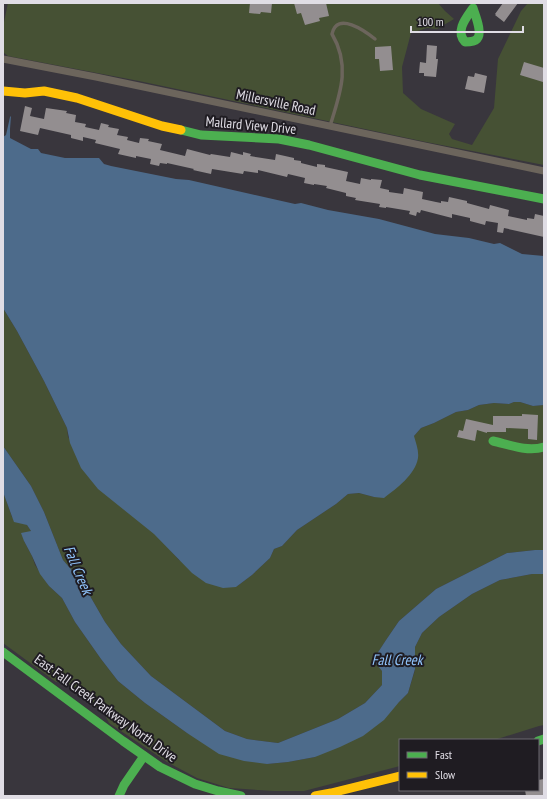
<svg xmlns="http://www.w3.org/2000/svg" width="547" height="799" viewBox="0 0 547 799" font-family="'PT Sans Narrow',sans-serif">
<rect width="100%" height="100%" fill="#39363d"/>
<g fill="#465134">
<polygon points="8,3 438,3 445,11 454,19 437,29 427,28 411,33 402,67 403,93 421,109 455,124 449,134 452,139 472,145 494,108 498,59 521,11 528,3 544,3 544,165 426,142 139,81 8,56 3,52 3,27"/>
<polygon points="3,308 17,331 44,381 67,428 68,437 179,560 236,587 252,575 270,558 274,549 282,546 297,530 336,504 348,494 359,493 374,497 414,436 421,428 434,423 456,412 468,410 479,405 494,403 509,404 514,402 520,402 533,406 544,405 544,550 535,550 507,553 436,589 399,621 386,640 374,659 382,671 382,685 365,703 338,719 278,743 247,739 225,731 151,676 121,644 105,622 82,582 63,560 44,512 31,486 3,446"/>
<polygon points="3,492 10,511 12,517 27,525 31,531 24,541 32,556 35,565 49,586 62,598 75,622 101,659 118,681 145,703 187,733 267,764 288,762 315,757 399,702 408,693 415,670 415,647 422,633 439,617 472,594 500,580 532,574 544,574 544,725 539,726 494,740 400,740 400,766 304,791 274,791 229,788 197,778 167,762 109,723 104,713 66,683 56,682 3,643"/>
</g>
<g fill="#4d6b8b">
<path d="M11,116l-1,13v9l21,11h7l3,4 24,5h34l5,6 7,2 65,13 13,1 106,24 6,-1 27,7 51,9 56,15 34,4 25,6 6,-1 22,11 22,2v149l-11,1 -13,-4h-6l-5,2 -15,-1 -15,2 -11,5 -12,2 -22,11 -13,5 -7,8c2,7 5,15 4,22 -3,17 -21,30 -34,40l-10,-1 -15,-4 -11,1 -12,10 -39,26 -15,16 -8,3 -4,9 -18,17 -16,12 -13,1 -17,-5 -14,-10 -38,-39 -56,-45 -17,-21 -11,-25 -3,-15 -23,-47 -27,-50 -14,-23v-171l3,-2 4,-18z"/>
<polygon points="3,446 31,486 44,512 63,560 82,582 105,622 121,644 151,676 225,731 247,739 278,743 338,719 365,703 382,685 382,671 373,660 386,640 399,621 436,589 507,553 535,550 544,550 544,574 532,574 500,580 472,594 439,617 422,633 415,647 415,669 408,693 399,702 384,720 363,736 340,747 315,757 288,762 267,764 244,761 219,754 187,733 145,703 118,681 101,659 75,622 62,598 49,586 40,574 32,556 24,541 21,533 31,531 27,525 14,522 3,492"/>
</g>
<g fill="#938e90">
<polygon points="250,3 272,3 271,13 261,12 260,14 249,13"/>
<polygon points="294,3 326,3 329,16 319,18 320,21 305,25 301,13 297,14"/>
<polygon points="503,3 518,3 504,22 495,15 496,14 495,14"/>
<polygon points="427,45 437,46 436,59 438,59 436,77 424,76 424,73 419,73 420,62 426,63"/>
<polygon points="391,46 393,70 380,71 379,59 375,59 375,47"/>
<polygon points="524,62 544,68 544,78 543,82 520,75"/>
<polygon points="475,73 487,76 484,93 465,89 468,76 474,77"/>
<polygon points="25,106 32,108 30,116 44,119 46,108 67,111 66,113 76,115 75,122 86,124 85,127 99,130 101,123 109,125 108,127 119,129 117,135 128,137 127,140 139,143 140,138 149,139 148,141 162,144 160,150 185,156 187,149 210,155 211,154 230,157 231,152 243,155 243,152 251,154 250,156 275,160 276,154 294,158 294,160 301,161 301,163 317,167 317,164 325,165 325,167 348,172 346,181 360,184 361,178 371,180 371,179 382,180 380,188 389,190 389,192 403,194 404,188 423,192 422,199 436,202 441,203 441,201 448,202 449,197 467,201 467,203 489,209 490,205 509,210 508,216 527,220 527,218 534,219 535,214 544,216 544,237 504,228 503,233 497,232 498,223 486,221 485,225 470,221 470,218 452,214 452,218 421,210 420,213 417,212 416,216 409,214 410,211 386,207 386,208 379,207 380,204 355,200 356,198 346,196 346,193 326,188 327,186 314,184 314,185 304,183 305,178 288,174 287,177 258,170 258,173 244,171 243,174 212,169 211,174 193,170 194,169 167,163 167,164 160,163 159,166 150,164 151,159 136,156 136,158 118,154 120,149 95,143 96,140 83,137 83,141 71,138 71,135 40,128 38,135 20,131"/>
<polygon points="522,414 538,415 537,440 528,439 528,429 506,428 506,432 487,432 487,433 477,430 475,441 457,437 459,430 463,431 466,419 493,425 493,416 522,416"/>
<polygon points="544,779 544,796 526,796 525,790 538,790 538,780"/>
</g>
<g fill="none" stroke-linecap="round" stroke-linejoin="round">
<path stroke="#6c655c" stroke-width="3.5" d="M330,126c10,-32 21,-60 2,-92 5,-23 33,-3 43,5"/>
<polyline stroke="#6c655c" stroke-width="7" points="3,59 96,77 544,171"/>
<g stroke="#4caf50" stroke-width="9">
<path d="M473,8c2,7 10,25 4,31 -3,3 -8,3 -12,3 -10,-11 1,-24 8,-34z"/>
<polyline points="181,130 201,135 279,139 309,145 420,175 544,199"/>
<path d="M493,441c17,4 34,11 51,6"/>
<polyline points="3,652 123,741 160,767 195,784 218,791 241,796"/>
<polyline points="538,741 544,739"/>
<polyline points="119,796 124,785 144,756"/>
</g>
<g stroke="#ffc107" stroke-width="9">
<polyline points="3,91 25,93 44,91 77,98 162,126 181,130"/>
<polyline points="315,796 331,793 400,776"/>
</g>
</g>
<g text-anchor="middle" stroke-width="4" stroke-linejoin="round" paint-order="stroke">
<g font-size="14" fill="#e0dde5" stroke="#1f1c22">
<text transform="translate(276 102) rotate(12)" y="5">Millersville Road</text>
<text transform="translate(251 125) rotate(5)" y="5">Mallard View Drive</text>
<text transform="translate(106 708) rotate(36)" y="5">East Fall Creek Parkway North Drive</text>
</g>
<g font-size="15" font-style="italic" fill="#90c4fc" stroke="#1f1c22">
<text transform="translate(78 570) rotate(67)" y="5">Fall Creek</text>
<text x="397" y="665">Fall Creek</text>
</g>
</g>
<rect width="547" height="799" fill="none" stroke="#e0dde5" stroke-width="8"/>
<rect x="399" y="739" width="140" height="52" fill="#1f1c22" stroke="#6c6970"/>
<rect x="407" y="752" width="20" height="6" fill="#4caf50" stroke="#6c6970"/>
<text x="435" y="759" font-size="12" fill="#e0dde5">Fast</text>
<rect x="407" y="772" width="20" height="6" fill="#ffc107" stroke="#6c6970"/>
<text x="435" y="779" font-size="12" fill="#e0dde5">Slow</text>
<path d="M411 26v6h112v-6" fill="none" stroke="#e0dde5" stroke-width="2"/>
<text x="417" y="26" font-size="12" fill="#e0dde5" stroke="#1f1c22" stroke-width="3" paint-order="stroke">100 m</text>
</svg>
